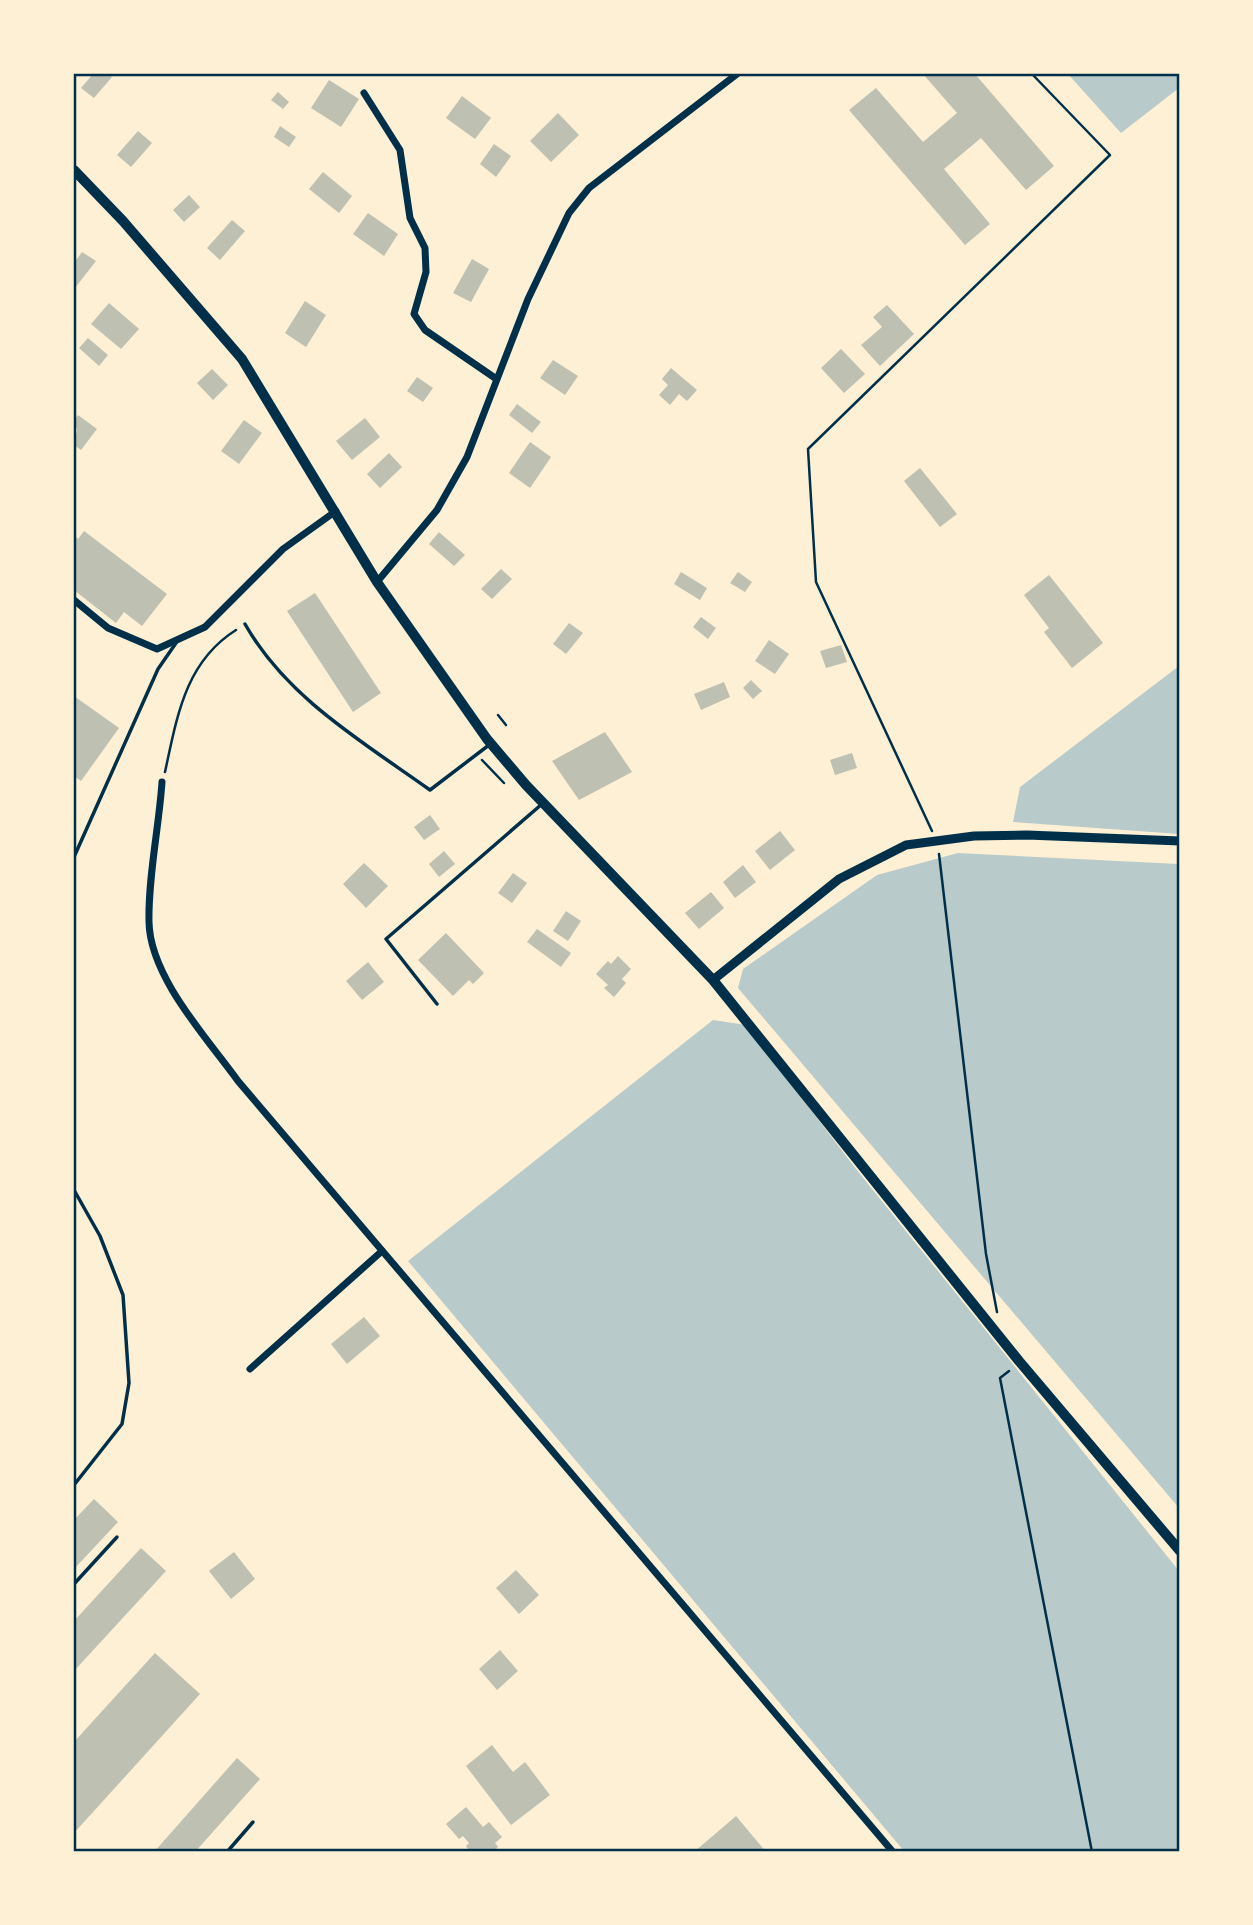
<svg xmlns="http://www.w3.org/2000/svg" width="1253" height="1925" viewBox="0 0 1253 1925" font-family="'Fira Sans Condensed',sans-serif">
<rect width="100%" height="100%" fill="#fdf0d5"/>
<g fill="#b9caca">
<polygon points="1068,74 1179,74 1179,88 1121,133"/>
<polygon points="1179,666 1179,834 1013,822 1020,787"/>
<polygon points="958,853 1179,864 1179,1508 738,988 743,969 877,875"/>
<polygon points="713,1020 746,1025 856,1169 1179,1571 1179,1851 904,1851 408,1261"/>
</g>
<g fill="#bec0b2">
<polygon points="93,74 108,74 112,77 94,98 81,88"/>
<polygon points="923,74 975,74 1054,166 1026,190 981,138 944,169 990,224 965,245 849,110 876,88 923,142 957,113"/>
<polygon points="329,80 359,99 341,127 311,108"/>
<polygon points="278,92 289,102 283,109 271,100"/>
<polygon points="462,96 491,118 475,139 446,118"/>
<polygon points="558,113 579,135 551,162 530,141"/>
<polygon points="280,126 296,137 289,147 274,137"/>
<polygon points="138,131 152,143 131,167 117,155"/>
<polygon points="494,144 511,156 496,177 480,164"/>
<polygon points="323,172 352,196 339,213 309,189"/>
<polygon points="189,195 200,207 184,222 173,210"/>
<polygon points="368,213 398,234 384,256 353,234"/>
<polygon points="232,220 245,231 220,260 207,248"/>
<polygon points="82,252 96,261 75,288 74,263"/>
<polygon points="472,259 489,269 471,302 453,293"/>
<polygon points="305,301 326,315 306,347 285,333"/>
<polygon points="109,303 139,329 121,349 91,324"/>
<polygon points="887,305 914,334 880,366 861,345 882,327 873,317"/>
<polygon points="88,338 108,355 99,366 79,348"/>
<polygon points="841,349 865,374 844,393 821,368"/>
<polygon points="553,360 578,376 565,395 540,378"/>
<polygon points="671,368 697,390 687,401 679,394 670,405 659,395 668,385 662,379"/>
<polygon points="212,369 228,385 213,400 197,383"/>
<polygon points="417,377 433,388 423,402 407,391"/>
<polygon points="517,404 541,422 532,433 509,415"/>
<polygon points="78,415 97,429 81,450 74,445 77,430 74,421"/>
<polygon points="365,418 380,437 352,460 336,441"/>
<polygon points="244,420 262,433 239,464 221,451"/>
<polygon points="530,442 551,457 530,488 509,473"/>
<polygon points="389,453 402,467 380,488 367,474"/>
<polygon points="920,468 957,514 940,527 904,481"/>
<polygon points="84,531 167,594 142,626 124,612 116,623 74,590 74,535 78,539"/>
<polygon points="439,532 465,555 454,566 429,544"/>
<polygon points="501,569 512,579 492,599 481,589"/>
<polygon points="681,572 707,588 700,600 674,584"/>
<polygon points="738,572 752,582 745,592 730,583"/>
<polygon points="1049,575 1103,643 1072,668 1044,632 1049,628 1024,595"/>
<polygon points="315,593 381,693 353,712 287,611"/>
<polygon points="701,617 716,628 708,639 693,627"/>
<polygon points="569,623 583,633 566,654 553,644"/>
<polygon points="769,640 789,654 775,674 755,661"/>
<polygon points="841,645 847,662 826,668 820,651"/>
<polygon points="751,680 762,691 753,699 743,688"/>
<polygon points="724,682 730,697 701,710 694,694"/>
<polygon points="74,696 119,728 81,781 74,776"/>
<polygon points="605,732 632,772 579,800 552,761"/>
<polygon points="852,753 857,768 835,775 830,760"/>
<polygon points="430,815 440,829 424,840 414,827"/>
<polygon points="780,831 795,850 770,870 755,851"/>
<polygon points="444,851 455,864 439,877 429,864"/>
<polygon points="364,863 388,886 366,908 343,884"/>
<polygon points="743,865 756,882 735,898 723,882"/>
<polygon points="513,873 527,883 512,903 498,893"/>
<polygon points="711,892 724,908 699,929 685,913"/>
<polygon points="566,911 581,921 568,941 553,931"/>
<polygon points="537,929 571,953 561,967 527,942"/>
<polygon points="446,933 484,973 473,984 469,980 453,996 418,960"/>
<polygon points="618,956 631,969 622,979 626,983 614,997 604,988 608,985 596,974 608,961 611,964"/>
<polygon points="368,962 384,982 362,1000 346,981"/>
<polygon points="364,1317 380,1336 347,1364 331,1344"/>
<polygon points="94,1499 118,1522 74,1569 74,1520"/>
<polygon points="141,1548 166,1571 74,1671 74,1621"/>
<polygon points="234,1552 255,1579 231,1599 209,1571"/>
<polygon points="516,1570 539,1595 519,1614 496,1588"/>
<polygon points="500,1650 518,1671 497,1690 479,1669"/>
<polygon points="155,1653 200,1694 74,1833 74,1742"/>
<polygon points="492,1745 513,1772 525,1762 550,1795 511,1825 466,1766"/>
<polygon points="237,1758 260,1779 195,1852 154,1852"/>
<polygon points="466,1807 483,1827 489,1822 502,1837 495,1843 498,1847 493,1852 480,1849 470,1852 466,1846 469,1843 463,1836 459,1839 446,1824"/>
<polygon points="736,1816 766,1852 694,1852"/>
</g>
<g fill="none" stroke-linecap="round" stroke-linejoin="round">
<g stroke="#003049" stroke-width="2.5">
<polyline points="498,715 506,725"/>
<polyline points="482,760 504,783"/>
<path d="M165,772c12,-55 20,-110 71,-142"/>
<polyline points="932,831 816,582 808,449 1110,155 1032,74"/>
<polyline points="939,854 986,1254 997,1312"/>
<polyline points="1009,1371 1000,1378 1092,1852"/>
</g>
<g stroke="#003049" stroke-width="3.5">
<path d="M245,624c42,74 118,118 185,166l59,-45"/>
<polyline points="74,857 158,669 176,643"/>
<polyline points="437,1004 386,939 542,804"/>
<polyline points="74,1190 100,1236 123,1295 129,1383 122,1424 74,1485"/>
<polyline points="74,1584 117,1537"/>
<polyline points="227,1852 253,1822"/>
</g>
<g stroke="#003049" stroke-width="7">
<polyline points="364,93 400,150 410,218 425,248 426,272 414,314 425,330 495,378"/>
<polyline points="377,582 437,510 467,457 528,299 569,213 589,188 737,74"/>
<polyline points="74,600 108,628 157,649 205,627 283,549 336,511"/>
<path d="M162,782c-3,45 -14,95 -13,140 1,55 58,116 89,159l655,771"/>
<polyline points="250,1369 382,1251"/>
</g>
<polyline stroke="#003049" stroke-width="9" points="713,980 839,879 906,845 974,836 1027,835 1180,841"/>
<polyline stroke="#003049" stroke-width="10" points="74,170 123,221 242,359 377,582 487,739 526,785 713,980 1019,1361 1180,1551"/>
</g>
<rect width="1253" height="1925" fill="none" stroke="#fdf0d5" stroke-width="150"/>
<rect x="75" y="75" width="1103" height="1775" fill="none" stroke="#003049" stroke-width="2.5"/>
</svg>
